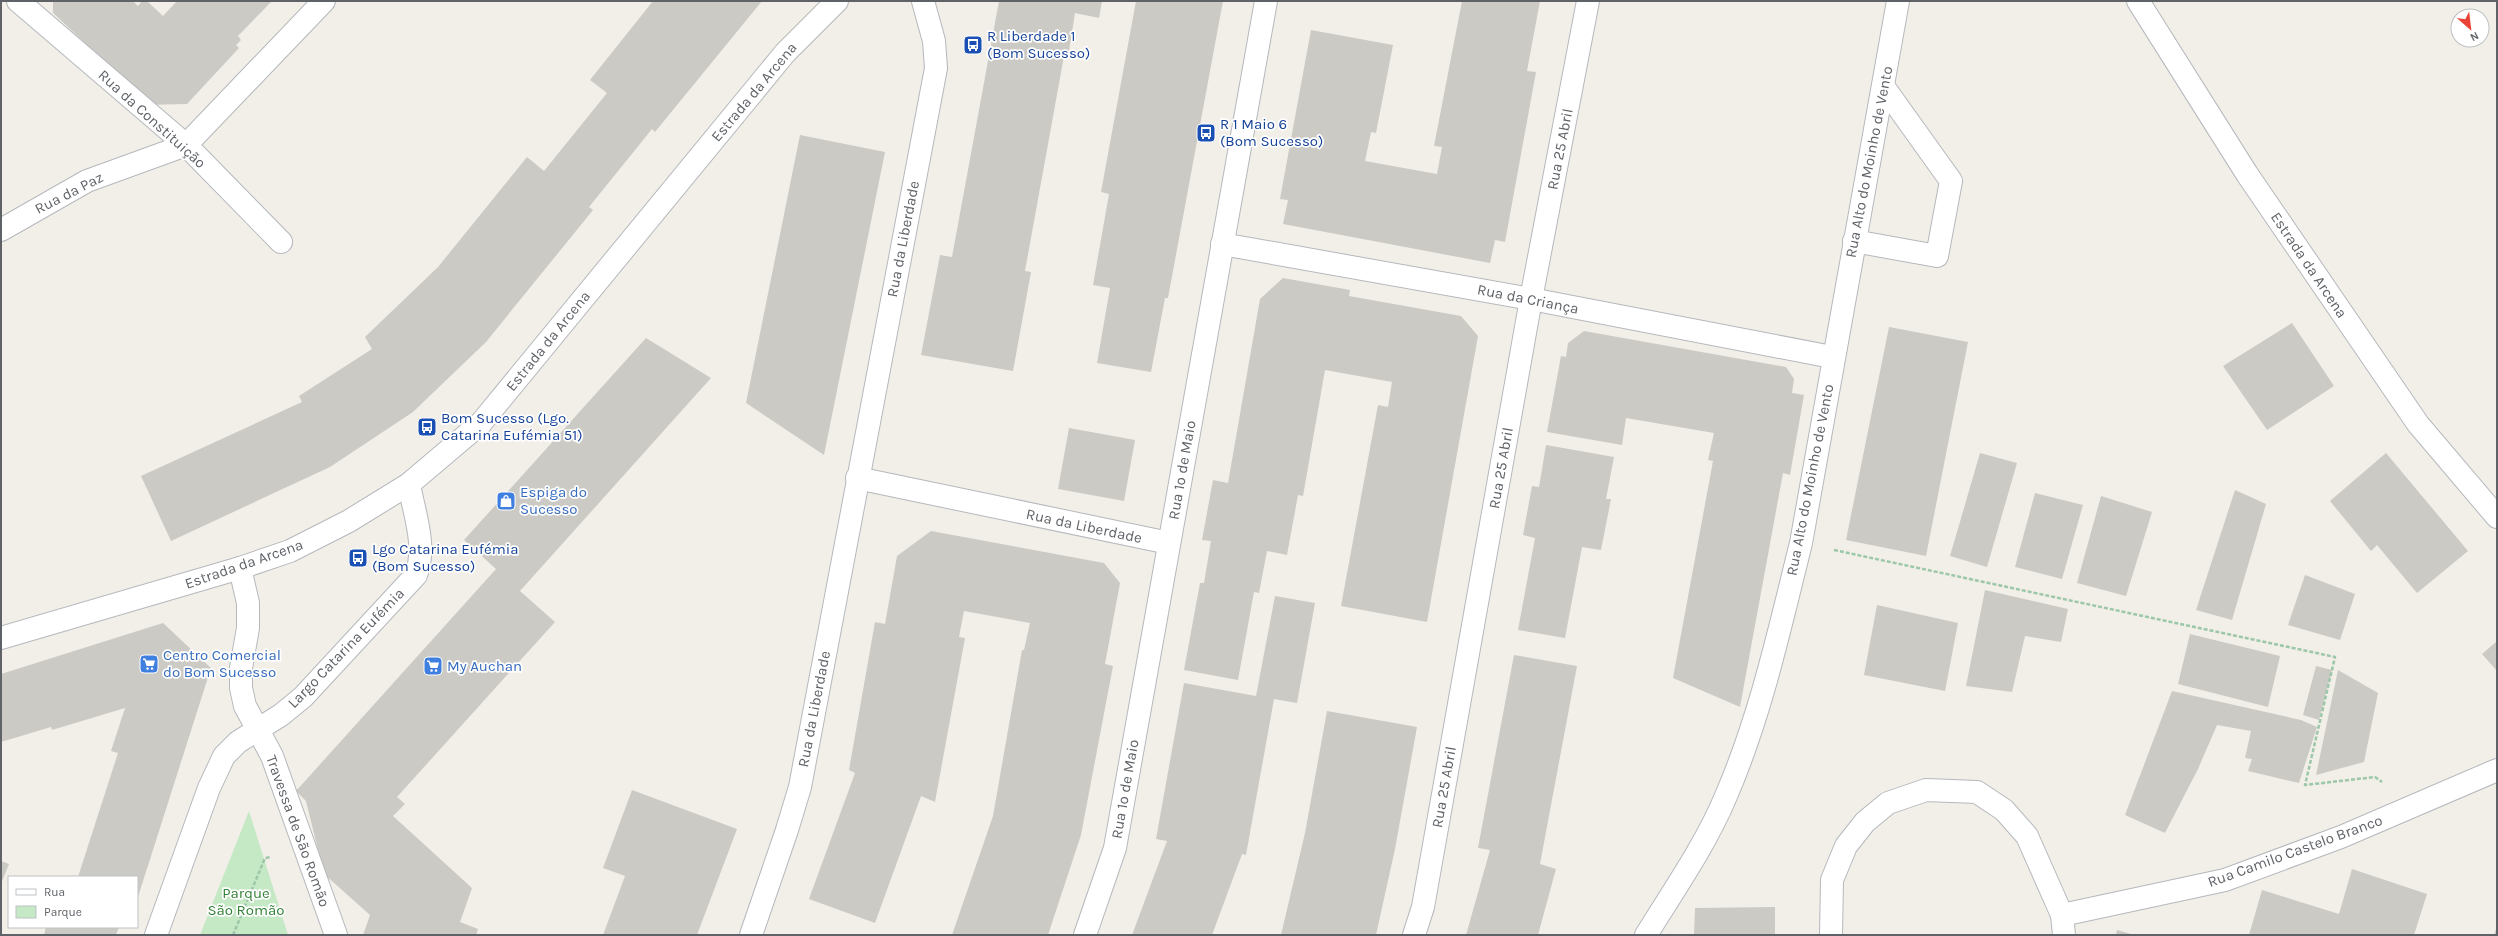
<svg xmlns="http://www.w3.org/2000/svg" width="2498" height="936" viewBox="0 0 2498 936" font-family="Karla,sans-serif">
<rect width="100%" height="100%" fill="#f1efe8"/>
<polygon fill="#c5e8c5" points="249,811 288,935 200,935"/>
<g fill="#cccac5">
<polygon points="53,1 133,1 138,6 142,1 147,1 163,16 177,1 272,1 238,36 241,40 236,45 239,48 187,104 143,105 100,57 53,13"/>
<polygon points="653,1 762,1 655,132 652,129 589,207 593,210 486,342 413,412 330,467 171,541 141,476 302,402 299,396 372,349 365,337 438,267 527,157 544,171 607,93 590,80"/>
<polygon points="999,1 1102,1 1099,18 1075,13 1068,57 1064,56 1025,271 1031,272 1013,371 921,355 940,255 952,257"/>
<polygon points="1136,1 1223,1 1168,298 1165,298 1151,372 1097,363 1110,288 1093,285 1109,194 1101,192"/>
<polygon points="1462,1 1540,1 1527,71 1536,72 1505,242 1495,240 1490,263 1283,224 1288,200 1280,199 1311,30 1393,45 1376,133 1371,132 1365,161 1437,174 1442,147 1434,146"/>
<polygon points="800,135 885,152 824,455 746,403"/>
<polygon points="1283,278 1350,290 1349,296 1461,316 1478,336 1427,622 1341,606 1378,405 1388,407 1392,382 1325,370 1303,496 1298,495 1287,555 1267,551 1259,593 1254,592 1238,680 1184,670 1200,583 1204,583 1211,541 1202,540 1213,480 1228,483 1260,299"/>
<polygon points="2292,323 2334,386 2267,430 2223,366"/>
<polygon points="1889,327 1968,342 1926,556 1846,540"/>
<polygon points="1584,331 1786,367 1794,379 1792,393 1804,395 1790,475 1783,473 1740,707 1673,678 1713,461 1708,460 1714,433 1626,418 1622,445 1547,432 1561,356 1566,357 1568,343"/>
<polygon points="646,338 711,378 520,591 555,622 397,797 405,804 393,816 472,888 460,922 478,929 476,935 363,935 370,915 324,874 306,801 296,791 496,569 464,540"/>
<polygon points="1069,428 1135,440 1124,501 1058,489"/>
<polygon points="1546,445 1614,457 1606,499 1611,499 1601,550 1582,547 1565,638 1518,630 1535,538 1523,535 1532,486 1539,487"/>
<polygon points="1980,453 2017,463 1987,567 1950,556"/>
<polygon points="2386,453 2468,551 2417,593 2377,545 2371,551 2330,501"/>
<polygon points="2235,490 2266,504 2232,620 2196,610"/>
<polygon points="2035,493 2083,505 2062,579 2015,567"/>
<polygon points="2101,496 2152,512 2126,596 2077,583"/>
<polygon points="931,531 1104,563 1120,583 1105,664 1113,666 1081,835 1048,935 952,935 993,816 1022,650 1024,650 1030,623 964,611 959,637 965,638 935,802 921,796 875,923 809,899 855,773 849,770 875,622 885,624 897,556"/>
<polygon points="2305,575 2355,594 2340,640 2288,625"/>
<polygon points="1985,590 2068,609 2061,642 2025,636 2012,692 1966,686"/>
<polygon points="1275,596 1315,603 1297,703 1274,699 1246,855 1242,854 1212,935 1132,935 1167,841 1156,839 1184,683 1256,696"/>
<polygon points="1877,605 1958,623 1945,691 1864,675"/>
<polygon points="163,623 211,668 137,900 137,877 78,877 118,753 111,751 125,708 52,730 51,727 1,742 1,674"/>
<polygon points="2190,634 2280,656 2268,707 2178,684"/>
<polygon points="2497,641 2497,671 2482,654"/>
<polygon points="1514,655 1577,666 1540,864 1556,869 1538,935 1466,935 1490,850 1478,848"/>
<polygon points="2316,666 2332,670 2319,720 2303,715"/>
<polygon points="2338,670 2378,693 2364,762 2316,775"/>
<polygon points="2172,691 2301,720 2317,727 2299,783 2248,771 2252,759 2245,758 2251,731 2217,725 2198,769 2165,833 2125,815"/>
<polygon points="1327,711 1417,727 1395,849 1376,935 1281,935 1305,833"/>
<polygon points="632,790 737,829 697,935 603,935 625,876 603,868"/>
<polygon points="1,861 9,864 1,884"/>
<polygon points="2352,869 2427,894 2414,935 2249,935 2262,890 2339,914"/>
<polygon points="1775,907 1775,935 1694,935 1695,908"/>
<polygon points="2497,926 2497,935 2494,935"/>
<polygon points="46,927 119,927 116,935 44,935"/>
<polygon points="2117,930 2134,935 2116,935"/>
</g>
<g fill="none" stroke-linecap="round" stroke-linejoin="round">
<g stroke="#b5b8bc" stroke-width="24">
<g id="minor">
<polyline points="18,1 186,145 281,242"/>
<polyline points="2138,1 2247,174 2418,424 2497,517"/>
<polyline points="1,230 87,181 186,145 324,1"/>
<polyline points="1854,241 1937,256 1951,181 1883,86"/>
<polyline points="1222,244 1531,299 1832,357"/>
<polyline points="857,478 1169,543"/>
<polyline points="240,568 248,603 248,628 241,668 241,688 245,706 272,756 336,935"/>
<polyline points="1,638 240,568 290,551 349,521 409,484 481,423 785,53 837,1"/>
<polyline points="2062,915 2225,880 2341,837 2497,770"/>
<path d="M156,935l53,-147 15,-32 14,-14 43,-27 22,-18 113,-122c11,-29 -2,-62 -7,-91"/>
<polyline points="751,935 787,830 800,787 936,68 934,41 923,1"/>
<polyline points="1085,935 1115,848 1266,1"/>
<polyline points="1414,935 1423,907 1531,299 1588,1"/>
<path d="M1646,935c28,-45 60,-91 80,-139 35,-81 54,-169 75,-253l97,-542"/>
<polyline points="1831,935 1832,880 1846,846 1865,822 1888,803 1926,790 1977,792 2004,810 2027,836 2062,915 2064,935"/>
</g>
</g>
<g stroke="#9cc7a9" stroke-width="2.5" stroke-dasharray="4 2" stroke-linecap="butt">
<polyline points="1834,550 2335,657 2305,785 2375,777 2382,782"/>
<polyline points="233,935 265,858 271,857"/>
</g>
<use href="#minor" stroke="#fff" stroke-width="22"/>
</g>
<defs>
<g id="bus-square" transform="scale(1)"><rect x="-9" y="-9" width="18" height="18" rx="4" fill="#1a4fb4" stroke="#fff"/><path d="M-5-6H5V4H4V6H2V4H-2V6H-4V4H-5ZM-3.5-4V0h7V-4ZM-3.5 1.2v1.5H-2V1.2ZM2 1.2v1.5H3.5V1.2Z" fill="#fff"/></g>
<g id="shop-square" transform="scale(1)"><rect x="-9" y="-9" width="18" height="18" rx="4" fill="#3f7fe0" stroke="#fff"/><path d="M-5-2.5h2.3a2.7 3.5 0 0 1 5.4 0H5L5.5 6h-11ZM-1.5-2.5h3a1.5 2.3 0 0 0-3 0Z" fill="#fff"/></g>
<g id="supermarket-square" transform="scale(1)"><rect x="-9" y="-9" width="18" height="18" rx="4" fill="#3f7fe0" stroke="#fff"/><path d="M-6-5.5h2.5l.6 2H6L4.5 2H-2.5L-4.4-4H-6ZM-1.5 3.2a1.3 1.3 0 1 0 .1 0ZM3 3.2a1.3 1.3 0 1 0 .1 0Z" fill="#fff"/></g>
</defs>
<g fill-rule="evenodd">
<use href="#bus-square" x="973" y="45"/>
<use href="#bus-square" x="1206" y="133"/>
<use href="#bus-square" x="427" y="427"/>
<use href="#shop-square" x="506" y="501"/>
<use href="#bus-square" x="358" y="558"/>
<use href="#supermarket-square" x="149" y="664"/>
<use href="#supermarket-square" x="433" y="666"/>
</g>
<g text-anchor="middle" stroke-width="3.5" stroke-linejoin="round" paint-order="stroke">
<g font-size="15" fill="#164399" stroke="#fff" text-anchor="start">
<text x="987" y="41">R Liberdade 1<tspan x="987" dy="17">(Bom Sucesso)</tspan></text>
<text x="1220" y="129">R 1 Maio 6<tspan x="1220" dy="17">(Bom Sucesso)</tspan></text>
<text x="441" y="423">Bom Sucesso (Lgo.<tspan x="441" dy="17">Catarina Eufémia 51)</tspan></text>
<text x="372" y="554">Lgo Catarina Eufémia<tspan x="372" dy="17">(Bom Sucesso)</tspan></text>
</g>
<g font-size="15" fill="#5f6368" stroke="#fff">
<text transform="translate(754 92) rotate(-50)" y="5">Estrada da Arcena</text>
<text transform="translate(152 119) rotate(42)" y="5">Rua da Constituição</text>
<text transform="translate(1560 149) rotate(-79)" y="5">Rua 25 Abril</text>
<text transform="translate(1869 162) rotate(-79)" y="5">Rua Alto do Moinho de Vento</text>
<text transform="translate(69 193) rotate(-27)" y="5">Rua da Paz</text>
<text transform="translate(903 239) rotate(-79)" y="5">Rua da Liberdade</text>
<text transform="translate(2309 265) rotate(56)" y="5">Estrada da Arcena</text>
<text transform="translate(1528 299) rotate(11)" y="5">Rua da Criança</text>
<text transform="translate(548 341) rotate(-51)" y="5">Estrada da Arcena</text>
<text transform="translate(1501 468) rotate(-80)" y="5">Rua 25 Abril</text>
<text transform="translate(1182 470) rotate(-80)" y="5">Rua 1º de Maio</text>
<text transform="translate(1810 480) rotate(-79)" y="5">Rua Alto do Moinho de Vento</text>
<text transform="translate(1084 526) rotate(12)" y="5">Rua da Liberdade</text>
<text transform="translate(244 564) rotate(-19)" y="5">Estrada da Arcena</text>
<text transform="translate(346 648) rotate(-46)" y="5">Largo Catarina Eufémia</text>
<text transform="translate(814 709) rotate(-79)" y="5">Rua da Liberdade</text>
<text transform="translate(1444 787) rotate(-80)" y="5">Rua 25 Abril</text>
<text transform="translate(1125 789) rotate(-80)" y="5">Rua 1º de Maio</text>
<text transform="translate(298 831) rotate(70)" y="5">Travessa de São Romão</text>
<text transform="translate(2295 851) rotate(-20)" y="5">Rua Camilo Castelo Branco</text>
</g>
<g font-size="15" fill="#366cbe" stroke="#fff" text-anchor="start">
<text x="520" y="497">Espiga do<tspan x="520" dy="17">Sucesso</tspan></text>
<text x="163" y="660">Centro Comercial<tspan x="163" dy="17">do Bom Sucesso</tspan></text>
<text x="447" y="671">My Auchan</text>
</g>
<g font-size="15" fill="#348238" stroke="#fff">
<text x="246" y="898">Parque<tspan x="246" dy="17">São Romão</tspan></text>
</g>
</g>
<rect width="2498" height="936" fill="none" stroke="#5f6368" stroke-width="4"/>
<rect x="8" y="876" width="130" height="52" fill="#ffffff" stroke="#bfc1c3"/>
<rect x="16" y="889" width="20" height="6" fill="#ffffff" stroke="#bfc1c3"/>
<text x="44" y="896" font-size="12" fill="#5f6368">Rua</text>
<rect x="16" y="906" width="20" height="12" fill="#c5e8c5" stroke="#bfc1c3"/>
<text x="44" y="916" font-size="12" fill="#5f6368">Parque</text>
<g transform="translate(2470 28) rotate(152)"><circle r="19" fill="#ffffff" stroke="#bfc1c3"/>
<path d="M0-3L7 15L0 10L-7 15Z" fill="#ea4335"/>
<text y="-6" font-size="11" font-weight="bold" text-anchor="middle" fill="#5f6368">N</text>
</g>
</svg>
